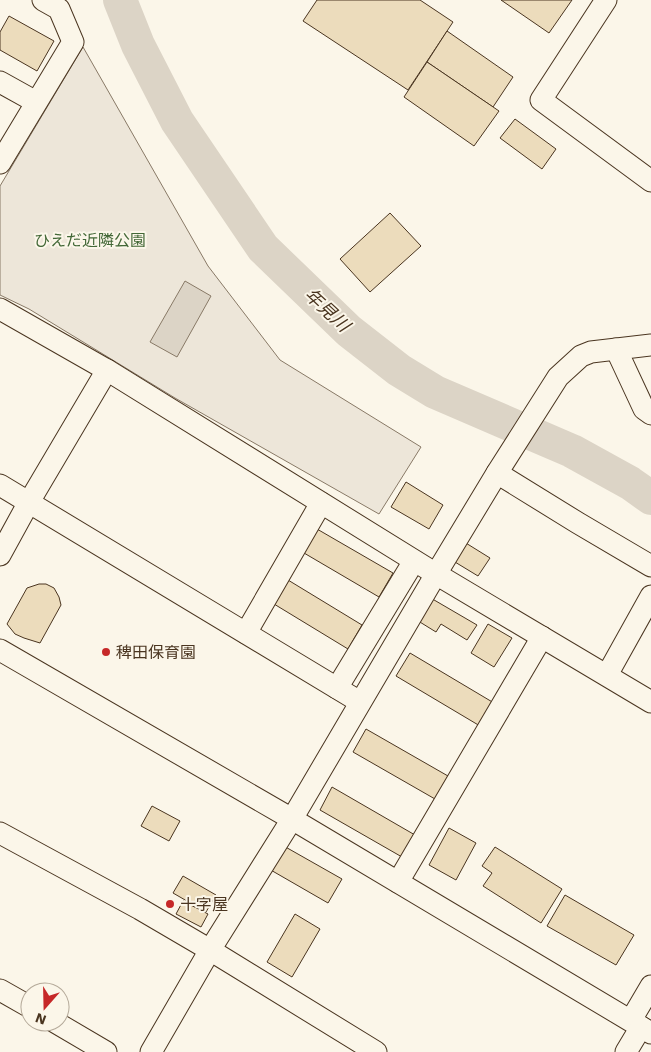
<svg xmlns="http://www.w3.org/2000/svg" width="651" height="1052" viewBox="0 0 651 1052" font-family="'Work Sans','Noto Sans JP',sans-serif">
<rect width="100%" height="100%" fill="#fbf6e9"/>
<polygon fill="#ede6d9" stroke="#887966" points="83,47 208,266 280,360 421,447 379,514 175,398 29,309 0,295 0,186"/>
<polygon fill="#dcd4c6" stroke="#887966" points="185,281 211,296 177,357 150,342"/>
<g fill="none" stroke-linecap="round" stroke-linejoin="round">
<polyline stroke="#dcd4c6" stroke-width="34" points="120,0 138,45 177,121 263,248 349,331 399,370 435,392 572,451 630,483 651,498"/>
</g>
<g fill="#ecdcbc" stroke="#4a3520">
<polygon points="317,0 420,0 453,22 408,90 303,21"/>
<polygon points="501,0 572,0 549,33"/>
<polygon points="9,16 54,41 37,71 0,50 0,32"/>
<polygon points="447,31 513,77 493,107 427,62"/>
<polygon points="427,62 499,111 474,146 404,97"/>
<polygon points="515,119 556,149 542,169 500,138"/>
<polygon points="390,213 421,246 370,292 340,259"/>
<polygon points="406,482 443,505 429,529 391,507"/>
<polygon points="317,529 393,573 379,597 304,553"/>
<polygon points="461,540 490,558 478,576 450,559"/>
<polygon points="288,580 362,625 348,649 274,604"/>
<polygon points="39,584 46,584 54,588 59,597 61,605 40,643 24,638 15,634 7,624 27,588"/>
<polygon points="429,597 477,625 467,640 441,624 436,632 415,619"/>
<polygon points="488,624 512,638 494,667 471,653"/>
<polygon points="410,653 494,703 480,726 396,676"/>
<polygon points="366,729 448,776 435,799 353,752"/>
<polygon points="332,787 415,835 402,857 320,810"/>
<polygon points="152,806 180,821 169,841 141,826"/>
<polygon points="449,828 476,843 456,880 429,865"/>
<polygon points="282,845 342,879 328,903 269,869"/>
<polygon points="495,847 562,889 541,923 483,886 492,873 482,866"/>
<polygon points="183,876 216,895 206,912 173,893"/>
<polygon points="565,895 634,935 616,965 547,926"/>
<polygon points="183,901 208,914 201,927 176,914"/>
<polygon points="295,914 320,929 292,977 267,962"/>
</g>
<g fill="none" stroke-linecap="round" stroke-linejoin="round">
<g stroke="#4a3520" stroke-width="23">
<g id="minor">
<polyline points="606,0 541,100 651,181"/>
<polyline points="0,82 36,102"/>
<polyline points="0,163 73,42 59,9 43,0"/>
<polyline points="0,309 107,370 436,574 651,702"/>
<polyline points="616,349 644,409 651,414"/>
<polyline points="497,473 578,523 651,566"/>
<polyline points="0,485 360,702"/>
<polyline points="0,555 29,502 107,370"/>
<polyline points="246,633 321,503"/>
<polyline points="0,650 292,819 651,1033"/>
<polyline points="607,675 651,596"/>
<polyline points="337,688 414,561"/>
<polyline points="0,833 140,909 210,950 376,1052"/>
<polyline points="398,882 542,637"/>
<polyline points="0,990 30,1007"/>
<polyline points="631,1020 651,986"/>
<polyline points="55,1022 106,1052"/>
<polyline points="151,1052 210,950 292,819 436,574 497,473 558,377 581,356 591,352 651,345"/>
<polyline points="626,1052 641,1027"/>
</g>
</g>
<use href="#minor" stroke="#fbf6e9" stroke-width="21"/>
</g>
<g fill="#c62828" stroke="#fbf6e9" stroke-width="2">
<circle cx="106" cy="652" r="5"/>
<circle cx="170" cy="904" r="5"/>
</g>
<g text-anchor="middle" stroke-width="4" stroke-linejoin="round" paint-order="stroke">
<g font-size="16" fill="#436837" stroke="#fbf6e9">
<text x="90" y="246">ひえだ近隣公園</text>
</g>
<g font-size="16" fill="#4a3520" stroke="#fbf6e9" text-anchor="start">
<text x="116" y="658">稗田保育園</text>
<text x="180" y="910">十字屋</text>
</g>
<g font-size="18" font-style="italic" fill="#4a3520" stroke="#fbf6e9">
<text transform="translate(327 310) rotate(43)" y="6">年見川</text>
</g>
</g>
<g transform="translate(45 1007) rotate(200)"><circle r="24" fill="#fbf6e9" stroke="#b4a999"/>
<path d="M0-4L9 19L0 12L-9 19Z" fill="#c62828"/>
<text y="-8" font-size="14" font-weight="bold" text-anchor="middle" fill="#4a3520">N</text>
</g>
</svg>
